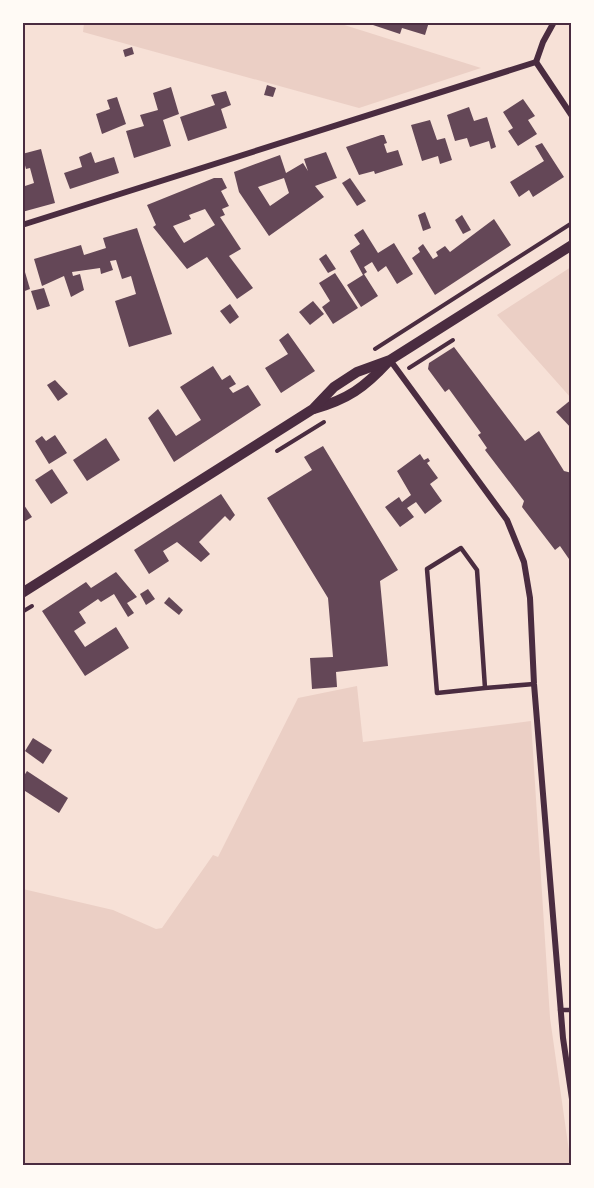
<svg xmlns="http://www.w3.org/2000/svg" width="594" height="1188" viewBox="0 0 594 1188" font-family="Commissioner,sans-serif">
<rect width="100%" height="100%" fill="#f7e1d7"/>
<g fill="#ebcfc5">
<polygon points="84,23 338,23 481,68 359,108 83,32"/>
<polygon points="571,267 571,398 497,315"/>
<polygon points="357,686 363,742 531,721 550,1018 571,1165 23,1165 23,889 113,910 156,929 162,928 213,855 218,857 298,698"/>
</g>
<g fill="#644757" fill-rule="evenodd">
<polygon points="364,22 429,22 425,35 402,28 400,34"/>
<polygon points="132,47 134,54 125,57 123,50"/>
<polygon points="267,85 276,88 273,97 264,95"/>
<polygon points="171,87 179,114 163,120 171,146 134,158 126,131 144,126 140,115 158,110 153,93"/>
<polygon points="226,91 231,105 221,109 227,128 188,141 180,117 215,105 211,95"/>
<polygon points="117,97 126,124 102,134 96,114 110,109 107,100"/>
<polygon points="523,99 535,116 528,120 537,134 518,146 508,131 513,128 503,112"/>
<polygon points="469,107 474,121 487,117 496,147 491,149 489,141 470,147 467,138 455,141 447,115"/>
<polygon points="430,120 437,140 445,138 452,160 440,164 438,156 422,161 411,125"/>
<polygon points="381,135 384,135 387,143 384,144 387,153 398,150 403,165 375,174 374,171 359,175 346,147"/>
<polygon points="542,143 564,177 533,197 529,190 519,197 510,182 544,161 535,146"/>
<polygon points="41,149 55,203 22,212 22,187 34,183 30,168 26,169 22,154"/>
<polygon points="91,152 95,163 114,157 119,173 70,189 64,173 82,167 79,157"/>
<path d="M326,152l11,26 -22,8 9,11 -55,39 -30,-44 -5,-20 46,-17 6,18 17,-10 5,8 -4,-12zM284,178l5,15 -19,13 -12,-19z"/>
<path d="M214,178h8l5,10 -6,3 8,15 -7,3 3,6 -5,2 21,32 -12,7 24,32 -16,11 -30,-42 -20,12 -34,-42 3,-2 -9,-20zM205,209l10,16 -31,18 -11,-17 18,-7 -2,-4z"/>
<polygon points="350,178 366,201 357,206 342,183"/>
<polygon points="425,212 431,228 423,231 418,215"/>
<polygon points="462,215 471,230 463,234 455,220"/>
<polygon points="494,219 511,245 435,295 412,258 420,252 418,248 423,244 433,259 438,256 436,252 445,246 450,252"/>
<polygon points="137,228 172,334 129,347 115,301 136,294 131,276 122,279 116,260 110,261 113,270 101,274 100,268 72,272 73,276 80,274 84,290 71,297 64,276 42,286 34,259 81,245 84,255 106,248 103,238"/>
<polygon points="363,229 378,253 394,243 413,274 397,284 386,266 378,272 372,262 364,267 367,272 364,274 378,296 361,307 347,285 363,275 350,251 360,244 354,235"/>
<polygon points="326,254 336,269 328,273 319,259"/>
<polygon points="22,262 30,289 22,292"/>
<polygon points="335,273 358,308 333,324 322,307 330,301 319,283"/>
<polygon points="44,288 50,306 37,310 31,291"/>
<polygon points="313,301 324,314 310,325 299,312"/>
<polygon points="230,304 239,317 230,324 220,311"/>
<polygon points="288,333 315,371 281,393 265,368 288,354 279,340"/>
<polygon points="454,347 525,441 539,431 564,471 572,473 572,557 569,559 560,546 555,550 522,507 524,501 485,450 487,448 478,435 481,433 449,389 445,392 428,369 429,363"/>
<polygon points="213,366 222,380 230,375 236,384 229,388 233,393 248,385 261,405 174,462 148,418 158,409 176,436 201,420 180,387"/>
<polygon points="55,380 68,394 58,401 47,385"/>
<polygon points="572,399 572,429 556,412"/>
<polygon points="55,435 67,453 49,464 35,441 42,436 46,441"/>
<polygon points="106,438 120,460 87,481 73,460"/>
<polygon points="323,446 398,570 380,581 388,666 336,672 337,687 312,689 310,658 333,657 328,598 267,498 312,470 304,457"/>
<polygon points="420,454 424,460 428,458 430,461 427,463 438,478 430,484 442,501 425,514 416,502 407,508 414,517 400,527 385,507 399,497 402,502 411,495 397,471"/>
<polygon points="52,469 68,493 51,504 35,480"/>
<polygon points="221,494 235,515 230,521 225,516 199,542 210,554 201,562 177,542 163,551 169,561 149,574 134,550"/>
<polygon points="22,502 32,517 22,523"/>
<polygon points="116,572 137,597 127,603 134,613 128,617 114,594 101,602 98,599 79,612 86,623 74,631 85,647 116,627 129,648 85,676 42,611 86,582 91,588"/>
<polygon points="148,589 155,599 146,605 140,594"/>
<polygon points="169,597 183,610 179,615 164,603"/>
<polygon points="33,738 52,750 43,764 25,751"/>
<polygon points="27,771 68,798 59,813 22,789 22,779"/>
</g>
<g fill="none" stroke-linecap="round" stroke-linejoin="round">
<g stroke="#4a2c40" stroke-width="4">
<polyline points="375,349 572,223"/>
<polyline points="409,368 453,340"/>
<polyline points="277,451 324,422"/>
<polyline points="22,612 32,606"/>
</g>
<g stroke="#4a2c40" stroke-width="4.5">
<polyline points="485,688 437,693 427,569 461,548 477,570 485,688 534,684"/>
<polyline points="560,1010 572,1010"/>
</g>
<g stroke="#4a2c40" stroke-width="6">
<polyline points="536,62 572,116"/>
<polyline points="536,62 543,42 554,22"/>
<polyline points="22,225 536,62"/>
<polyline points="390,360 507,520 524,562 530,598 534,684 563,1038 572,1099"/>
</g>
<g stroke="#4a2c40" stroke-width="10">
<path d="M314,409c34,-10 50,-21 74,-47"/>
<polyline points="22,593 313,409 334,387 357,372 390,360 572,245"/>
</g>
</g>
<rect width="594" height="1188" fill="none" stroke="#fffaf5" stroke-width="48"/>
<rect x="24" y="24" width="546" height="1140" fill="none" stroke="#4a2c40" stroke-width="2"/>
</svg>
